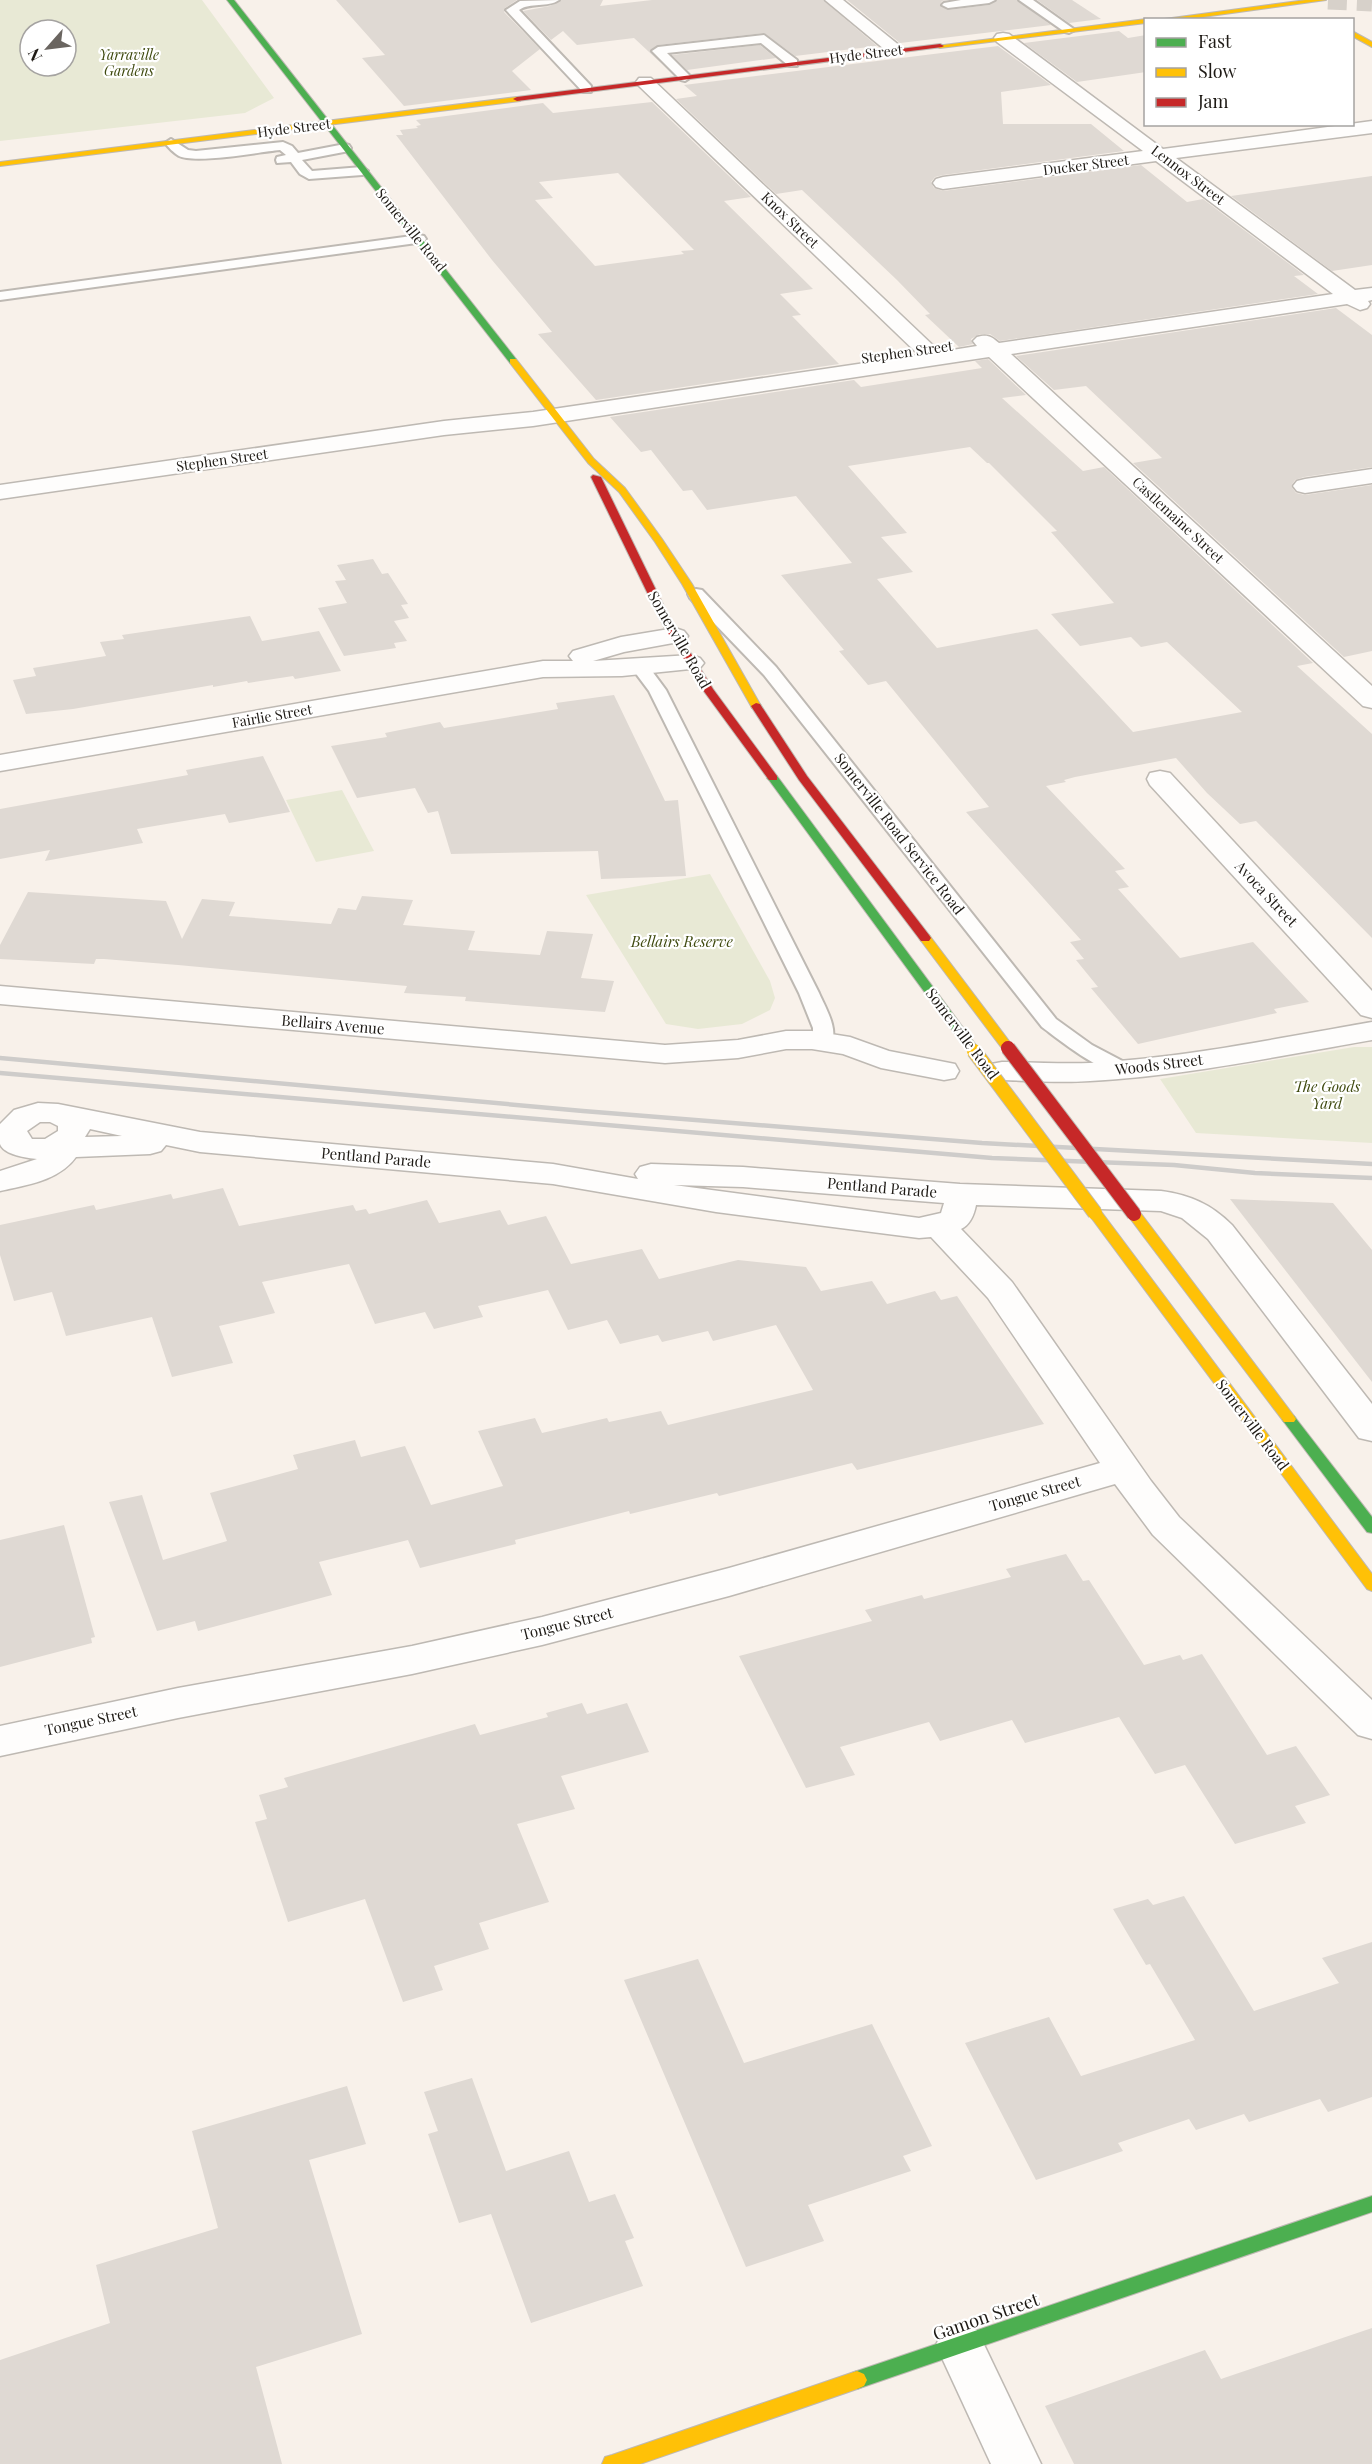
<svg xmlns="http://www.w3.org/2000/svg" width="1372" height="2464" viewBox="0 0 1372 2464" font-family="'Playfair Display',serif">
<rect width="100%" height="100%" fill="#f8f1ea"/>
<g fill="#e8e9d5" fill-rule="evenodd">
<path d="M0,0h202l72,98 -29,15 -245,28zM30,30h36v36h-36z"/>
<polygon points="342,790 374,851 316,862 286,800"/>
<polygon points="710,874 770,981 775,998 770,1010 742,1024 698,1029 666,1024 586,895"/>
<polygon points="1354,1047 1372,1047 1372,1143 1196,1133 1160,1079"/>
</g>
<g fill="#dfd9d3" fill-rule="evenodd">
<polygon points="336,0 517,0 505,8 504,12 540,49 512,71 531,90 404,106 362,58 385,55"/>
<polygon points="561,0 603,0 600,6 652,0 823,0 877,46 795,56 764,33 658,45 650,51 662,64 634,38 577,45 563,31 551,40 523,11 550,6"/>
<polygon points="847,0 948,0 942,1 940,5 948,10 989,5 997,0 1017,0 1051,25 900,43"/>
<polygon points="1037,0 1072,0 1101,19 1069,23"/>
<polygon points="1119,31 1128,38 1146,35 1146,72 1077,82 1024,43"/>
<polygon points="760,45 776,58 687,70 672,55"/>
<polygon points="998,46 1051,85 1001,92 1003,124 1091,124 1124,151 943,175 935,177 931,182 934,188 943,191 1141,165 1187,202 1203,199 1304,275 1294,276 1318,294 1000,341 990,334 980,334 971,339 973,344 959,347 925,315 930,314 897,280 802,190 776,194 676,99 697,96 684,85"/>
<path d="M652,102l99,95 -27,4 89,88 -33,5 21,21 -9,1 47,48 -243,36 -58,-66 14,-2 -60,-72 -96,-125h7l-3,-5 18,-2 -2,-2 5,-1 -5,-5 127,-17 10,10zM618,173l76,77 -13,1 3,3 -89,12 -60,-66 18,-2 -14,-16z"/>
<polygon points="1372,176 1372,265 1332,271 1231,196"/>
<polygon points="1336,308 1372,335 1372,467 1304,477 1295,480 1291,486 1296,493 1305,495 1372,485 1372,651 1344,657 1133,463 1162,458 1086,386 1054,390 1016,356"/>
<path d="M988,359l38,36 -24,3 81,73 21,-4 209,196 -16,3 75,68v204l-116,-117 -16,3 -33,-31 -31,-35 -101,19 -11,3 2,2 -20,4 79,83 -10,2 14,16 -11,2 62,69 73,-16 56,60 -35,7 3,4 -139,31 -47,-56 7,-1 -22,-27 8,-1 -14,-17 11,-2 -115,-128 23,-5 -103,-126 -18,4 -29,-34 5,-1 -63,-75 71,-12 -56,-67 -89,14 -15,-20 -9,1 -32,-41 -10,2 -31,-35 244,-37 7,7 121,-19 -7,-7zM970,447l17,16h2l68,68 -6,1 63,71 -63,11 29,32 51,-9 10,10 26,-5 75,70 -109,20 -96,-103 -100,19 -60,-69 36,-7 -32,-35 26,-4 -59,-67z"/>
<polygon points="373,559 382,574 388,573 408,604 401,605 409,618 394,621 407,641 394,643 396,648 344,656 318,608 347,603 335,581 346,580 337,565"/>
<polygon points="250,616 262,641 319,631 341,671 295,679 293,676 248,683 247,681 213,687 213,685 73,709 26,714 13,680 36,676 33,668 106,656 100,642 124,639 122,635"/>
<polygon points="614,695 665,801 678,800 686,876 601,879 598,851 451,854 438,811 428,813 415,788 357,798 331,746 387,737 385,733 440,722 444,728 558,709 556,703"/>
<polygon points="263,756 290,812 229,823 225,814 137,829 143,843 45,861 50,850 0,859 0,809 188,775 186,770"/>
<polygon points="28,892 166,901 182,939 202,899 235,902 229,916 331,924 338,908 356,910 362,896 413,900 403,925 475,931 468,950 540,955 547,931 593,934 581,978 614,981 605,1012 465,1001 466,997 404,993 407,986 178,965 104,959 96,959 94,964 0,959 0,945"/>
<polygon points="223,1188 239,1226 353,1205 356,1211 366,1209 369,1214 427,1200 439,1223 500,1210 508,1225 546,1216 571,1264 642,1249 659,1279 738,1260 806,1267 821,1291 872,1281 887,1304 935,1291 941,1300 957,1296 1044,1424 857,1470 852,1463 719,1496 717,1493 630,1514 629,1511 515,1540 516,1544 420,1568 408,1540 319,1562 332,1595 198,1631 195,1621 157,1631 109,1502 142,1495 163,1560 227,1541 210,1493 298,1469 293,1455 355,1440 361,1457 405,1446 431,1505 503,1486 478,1431 535,1418 542,1433 607,1418 609,1422 661,1411 668,1425 813,1390 776,1325 713,1341 708,1331 662,1342 658,1335 620,1344 607,1320 568,1330 548,1290 478,1306 483,1317 434,1329 425,1312 375,1324 349,1264 262,1282 275,1313 219,1326 233,1363 172,1377 152,1317 66,1336 52,1292 14,1301 0,1255 0,1225 94,1205 96,1210 171,1194 173,1199"/>
<polygon points="1230,1199 1333,1203 1372,1250 1372,1382"/>
<polygon points="64,1525 95,1637 91,1638 92,1643 0,1667 0,1540"/>
<polygon points="1066,1554 1083,1581 1089,1580 1144,1665 1180,1655 1183,1660 1202,1654 1267,1755 1296,1746 1330,1795 1295,1806 1306,1823 1235,1844 1185,1765 1155,1774 1119,1717 1025,1743 1012,1720 940,1741 929,1722 840,1747 855,1775 806,1788 739,1656 872,1621 865,1610 922,1595 924,1599 1011,1577 1006,1569"/>
<polygon points="582,1703 587,1714 627,1703 649,1752 561,1776 575,1809 517,1824 549,1902 479,1923 489,1949 434,1966 443,1990 403,2002 365,1899 288,1922 255,1822 267,1819 259,1795 288,1787 284,1778 475,1724 480,1735 548,1717 546,1713"/>
<polygon points="1184,1896 1254,2011 1339,1983 1322,1958 1372,1942 1372,2097 1328,2112 1320,2099 1249,2122 1244,2114 1196,2130 1189,2119 1118,2143 1123,2151 1036,2180 965,2043 1049,2017 1081,2076 1195,2040 1150,1964 1146,1965 1113,1909 1148,1899 1153,1905"/>
<polygon points="698,1959 744,2063 872,2024 932,2146 903,2156 911,2171 808,2205 824,2241 746,2267 624,1980"/>
<polygon points="472,2078 506,2171 569,2151 589,2202 615,2194 634,2238 625,2241 643,2286 531,2323 491,2214 459,2223 428,2134 438,2131 424,2092"/>
<polygon points="347,2086 366,2144 309,2160 362,2334 256,2367 282,2464 0,2464 0,2360 110,2323 96,2265 218,2228 192,2131"/>
<polygon points="1372,2328 1372,2464 1074,2464 1045,2406 1205,2350 1221,2379"/>
</g>
<g fill="none" stroke-linecap="round" stroke-linejoin="round">
<polyline stroke="#d7d1ca" stroke-width="19" stroke-dasharray="19 10" stroke-linecap="butt" points="1328,0 1372,2"/>
<g stroke="#beb9b3" stroke-width="4">
<g id="lane">
<path d="M559,0c-11,8 -29,2 -40,10l72,76v6h-8l-77,-82 14,-9z"/>
<polygon points="961,0 995,0 989,3 948,8 942,5 944,3"/>
<polygon points="1019,0 1033,0 1075,30 1069,33 1065,32"/>
<polygon points="764,35 797,60 797,66 789,66 761,43 667,53 691,77 685,81 681,80 652,51 658,47"/>
<path d="M171,139l17,11 8,1 87,-9 9,4 6,7 47,-9 4,1 2,3 -2,3 -47,9 10,11 50,-4 6,4 -6,4 -53,4 -9,-5 -9,-12 -14,1 -1,-3 1,-3 9,-2 -6,-5c-21,2 -84,14 -101,6 -5,-3 -11,-9 -14,-13z"/>
<polygon points="419,235 424,236 426,239 424,242 0,300 0,292"/>
<path d="M696,589l6,1 74,77 280,352 36,26 38,20 4,4 -4,4c-23,6 -69,-32 -88,-46l-278,-352 -74,-77 -2,-4z"/>
<path d="M640,662l6,1 20,27 153,303c6,14 21,38 11,52l-7,2 -7,-2 -3,-4v-13l-14,-35 -150,-302 -18,-24 3,-4z"/>
</g>
</g>
<g stroke="#beb9b3" stroke-width="3">
<g id="street">
<polygon points="825,0 843,0 905,50 902,54 890,54"/>
<path d="M1003,33l6,1 154,115 209,-28v12l-196,25 179,132 17,-2v12l-4,1 2,3 -3,4 -7,2 -13,-6 -336,50 361,332v22l-9,-2 -374,-349 -456,69 -89,9 -444,64v-14l444,-64 89,-9 386,-57 -280,-269 -3,-4 3,-4h12l289,274 37,-6 -4,-5 4,-4c10,-3 14,-1 22,6l334,-49 -177,-133 -213,28 -7,-2 -3,-4 3,-4 7,-2 200,-26 -146,-109 -3,-4 3,-4z"/>
<polygon points="1372,469 1372,483 1305,493 1297,491 1293,486 1297,481 1305,479"/>
<polygon points="675,628 684,631 688,636 684,641 624,652 593,661 691,655 700,658 704,663 700,668 622,676 543,677 0,771 0,755 543,661 573,661 569,656 573,651 621,637"/>
<polygon points="1160,771 1170,773 1372,991 1372,1018 1361,1015 1150,785 1147,779 1150,773"/>
<polygon points="0,986 665,1045 738,1040 786,1031 812,1031 850,1037 889,1051 955,1064 959,1071 955,1078 944,1080 881,1068 843,1054 812,1049 786,1049 738,1058 665,1063 0,1004"/>
<path d="M1372,1022v18c-93,16 -188,36 -282,41 -29,2 -59,0 -88,-1l-11,-2 -4,-7 4,-7 11,-2c29,0 59,2 88,1 94,-5 189,-25 282,-41z"/>
<path d="M38,1103l20,1 142,28 353,32 85,15 -3,-5 5,-7 11,-3 92,3 217,17 201,7c29,4 50,13 71,34l140,179v37l-13,-3 -151,-199 -26,-21 -21,-7 -185,-6c-2,10 -6,20 -15,24l51,53 139,199 28,36 193,183v39l-14,-4 -205,-200 -38,-51 -386,112 -187,49 -130,29 -234,44 -178,38v-30l178,-38 234,-42 130,-29 187,-49 371,-105 -112,-165 -57,-61 -12,1 -203,-26 -163,-28 -353,-32 -34,-7 -5,6 -11,3 -74,3c-17,24 -50,28 -76,34v-20l37,-12c-10,-1 -33,-4 -37,-15 0,-5 0,-15 0,-20l14,-14zM40,1122h10l8,4v5l-13,8h-13l-5,-8zM90,1129l32,7 -37,1zM674,1185l69,2 201,16 -3,10 -22,5z"/>
<polygon points="960,2323 977,2330 1041,2464 991,2464 936,2345 943,2330"/>
</g>
</g>
<g stroke="#beb9b3" stroke-width="2">
<g id="fast">
<polygon points="227,0 234,0 516,359 516,363 510,363"/>
<polygon points="773,775 777,776 978,1048 980,1051 978,1054 970,1054 769,780 767,778"/>
<polygon points="1289,1414 1294,1416 1372,1517 1372,1533 1367,1532 1284,1422 1282,1419 1284,1416"/>
<polygon points="1372,2196 1372,2212 857,2389 850,2386 847,2380 850,2374 857,2371"/>
</g>
</g>
<g stroke="#beb9b3" stroke-width="2">
<g id="slow">
<polygon points="1306,0 1326,0 1181,20 1157,20"/>
<polygon points="1146,19 1148,20 1146,20 1146,23 940,48 936,46"/>
<polygon points="1352,31 1372,42 1372,47 1352,36"/>
<polygon points="517,97 520,97 520,101 0,166 0,162"/>
<polygon points="510,359 516,359 594,459 625,488 662,539 692,584 761,706 760,708 752,708 751,706 682,584 655,542 619,492 588,463 510,363"/>
<polygon points="925,934 929,935 1012,1045 1014,1048 1012,1051 1004,1051 919,938"/>
<polygon points="1095,1209 1100,1210 1372,1574 1372,1591 1367,1589 1090,1216 1088,1213 1090,1210"/>
<polygon points="1134,1210 1139,1211 1294,1416 1296,1419 1294,1422 1284,1422 1129,1217 1127,1214 1129,1211"/>
<polygon points="857,2371 864,2374 867,2380 864,2386 857,2389 640,2464 602,2464 605,2457 612,2455"/>
</g>
</g>
<g stroke="#beb9b3" stroke-width="2">
<g id="jam">
<polygon points="940,44 944,46 942,47 517,101 513,99 517,97"/>
<polygon points="593,475 601,477 673,625 713,689 777,776 777,780 769,780 703,690 663,625 591,477"/>
<polygon points="756,703 760,704 807,776 929,935 931,938 929,941 921,941 799,780 751,706"/>
</g>
</g>
<use href="#lane" fill="#fefdfc" fill-rule="evenodd"/>
<use href="#street" fill="#fefdfc" fill-rule="evenodd"/>
<use href="#fast" fill="#4caf50" fill-rule="evenodd"/>
<use href="#slow" fill="#ffc107" fill-rule="evenodd"/>
<use href="#jam" fill="#c62828" fill-rule="evenodd"/>
<g stroke="#ceccca" stroke-width="4.5">
<polyline points="0,1058 583,1111 982,1143 1372,1164"/>
<polyline points="0,1073 992,1158 1174,1165 1255,1173 1372,1178"/>
</g>
<g stroke="#beb9b3" stroke-width="16" stroke-linecap="butt">
<polyline id="slow-bridge" points="974,1051 1095,1213"/>
</g>
<g stroke="#beb9b3" stroke-width="16" stroke-linecap="butt">
<polyline id="jam-bridge" points="1008,1048 1134,1214"/>
</g>
<use href="#slow-bridge" stroke="#ffc107" stroke-width="14"/>
<use href="#jam-bridge" stroke="#c62828" stroke-width="14"/>
</g>
<g text-anchor="middle" stroke-width="4.5" stroke-linejoin="round" paint-order="stroke">
<g font-size="14" fill="#1e1a15" stroke="#fff">
<text transform="translate(866 54) rotate(-7)" y="5">Hyde Street</text>
<text transform="translate(294 128) rotate(-7)" y="5">Hyde Street</text>
<text transform="translate(1086 165) rotate(-7)" y="5">Ducker Street</text>
<text transform="translate(1188 175) rotate(37)" y="5">Lennox Street</text>
<text transform="translate(790 220) rotate(44)" y="5">Knox Street</text>
<text transform="translate(411 230) rotate(51)" y="5">Somerville Road</text>
<text transform="translate(907 352) rotate(-8)" y="5">Stephen Street</text>
<text transform="translate(222 460) rotate(-8)" y="5">Stephen Street</text>
<text transform="translate(1178 520) rotate(43)" y="5">Castlemaine Street</text>
<text transform="translate(272 716) rotate(-10)" y="5">Fairlie Street</text>
</g>
<g font-size="14" font-style="italic" fill="#3e490e" stroke="#fff">
<text x="129" y="60">Yarraville<tspan x="129" dy="16">Gardens</tspan></text>
</g>
<g font-size="15" fill="#1e1a15" stroke="#fff">
<text transform="translate(679 640) rotate(60)" y="5">Somerville Road</text>
<text transform="translate(899 834) rotate(52)" y="5">Somerville Road Service Road</text>
<text transform="translate(1266 894) rotate(47)" y="5">Avoca Street</text>
<text transform="translate(333 1025) rotate(5)" y="5">Bellairs Avenue</text>
<text transform="translate(962 1034) rotate(53)" y="5">Somerville Road</text>
<text transform="translate(1159 1065) rotate(-7)" y="5">Woods Street</text>
<text transform="translate(376 1158) rotate(5)" y="5">Pentland Parade</text>
<text transform="translate(882 1188) rotate(5)" y="5">Pentland Parade</text>
<text transform="translate(1252 1425) rotate(53)" y="5">Somerville Road</text>
<text transform="translate(1035 1494) rotate(-16)" y="5">Tongue Street</text>
<text transform="translate(567 1624) rotate(-14)" y="5">Tongue Street</text>
<text transform="translate(91 1721) rotate(-12)" y="5">Tongue Street</text>
</g>
<g font-size="15" font-style="italic" fill="#3e490e" stroke="#fff">
<text x="682" y="947">Bellairs Reserve</text>
<text x="1327" y="1092">The Goods<tspan x="1327" dy="17">Yard</tspan></text>
</g>
<g font-size="18" fill="#1e1a15" stroke="#fff">
<text transform="translate(986 2317) rotate(-19)" y="6">Gamon Street</text>
</g>
</g>
<rect x="1144" y="18" width="210" height="108" fill="#ffffff" stroke="#a5a3a1" stroke-width="1.5"/>
<rect x="1156" y="38" width="30" height="9" fill="#4caf50" stroke="#a5a3a1" stroke-width="1.5"/>
<text x="1198" y="48" font-size="18" fill="#1e1a15">Fast</text>
<rect x="1156" y="68" width="30" height="9" fill="#ffc107" stroke="#a5a3a1" stroke-width="1.5"/>
<text x="1198" y="78" font-size="18" fill="#1e1a15">Slow</text>
<rect x="1156" y="98" width="30" height="9" fill="#c62828" stroke="#a5a3a1" stroke-width="1.5"/>
<text x="1198" y="108" font-size="18" fill="#1e1a15">Jam</text>
<g transform="translate(48 48) rotate(242)"><circle r="28" fill="#ffffff" stroke="#a5a3a1" stroke-width="1.5"/>
<path d="M0-4.5L10 22L0 15L-10 22Z" fill="#6a6560"/>
<text y="-9" font-size="16" font-weight="bold" text-anchor="middle" fill="#1e1a15">N</text>
</g>
</svg>
